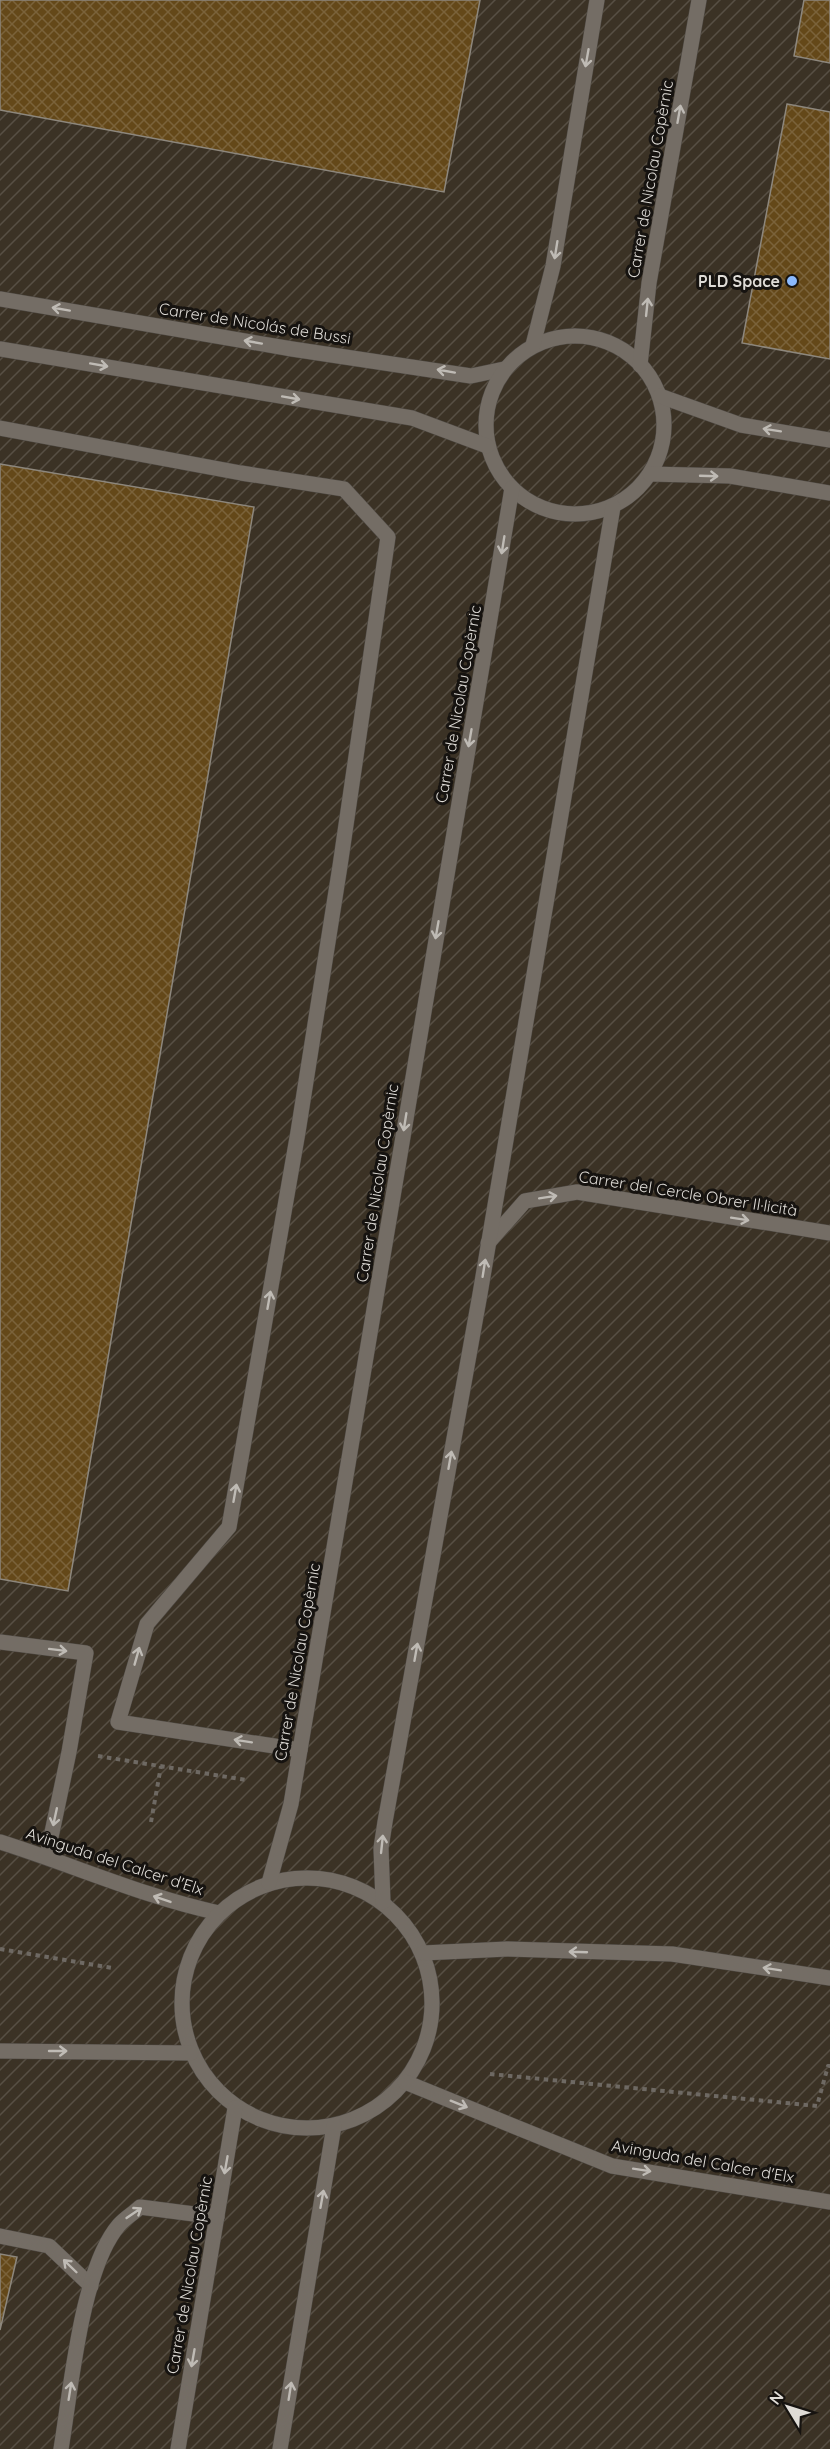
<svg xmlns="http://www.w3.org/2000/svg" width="830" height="2449" viewBox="0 0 830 2449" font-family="Quicksand,sans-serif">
<defs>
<pattern id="industrial-furrows" width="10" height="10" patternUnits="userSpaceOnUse" patternTransform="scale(1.5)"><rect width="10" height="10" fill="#3b3225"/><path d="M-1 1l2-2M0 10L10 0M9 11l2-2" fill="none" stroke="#574f44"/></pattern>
<pattern id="building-cross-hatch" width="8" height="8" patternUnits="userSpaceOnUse" patternTransform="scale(1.5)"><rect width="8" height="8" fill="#644819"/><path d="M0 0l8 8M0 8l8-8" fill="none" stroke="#7a623a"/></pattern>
</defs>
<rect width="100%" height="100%" fill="#302a23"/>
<rect fill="url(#industrial-furrows)" x="0" y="0" width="830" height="2449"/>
<g fill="url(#building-cross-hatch)" stroke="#8d877d" stroke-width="1.5">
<polygon points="0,0 480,0 444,192 0,110"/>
<polygon points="804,0 830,0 830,63 794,56"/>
<polygon points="787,104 830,112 830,359 742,343"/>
<polygon points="0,464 254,507 68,1591 0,1579"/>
<polygon points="0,2254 17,2257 0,2330"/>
</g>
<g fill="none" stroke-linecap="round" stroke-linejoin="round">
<g stroke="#4c4741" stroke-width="16">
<g id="service">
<polyline points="0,428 241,473 344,489 388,537 340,866 298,1132 229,1527 147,1624 118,1722 300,1750"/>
<polyline points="0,1642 86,1653 69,1752 47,1856"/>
<polyline points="0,2236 49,2246 91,2286"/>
<path d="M61,2449c10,-59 20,-180 58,-224 6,-7 15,-12 21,-18l77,10"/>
</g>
</g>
<g stroke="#4c4741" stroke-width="16">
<g id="minor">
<polyline points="0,299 292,349 471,376 504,369"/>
<circle cx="575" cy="425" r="89"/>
<polyline points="533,345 553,266 597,0"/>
<polyline points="0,349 412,418 487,446"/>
<polyline points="640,365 649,283 699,0"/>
<polyline points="660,396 741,425 830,440"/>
<polyline points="650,474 730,476 830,493"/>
<polyline points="488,1243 525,1201 577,1192 830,1233"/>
<path d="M0,1842c73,23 144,55 219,71"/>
<circle cx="307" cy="2003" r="125"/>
<polyline points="269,1883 291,1804 300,1750 512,488"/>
<polyline points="383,1902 381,1848 385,1822 480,1294 613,507"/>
<polyline points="423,1953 507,1949 672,1954 830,1978"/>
<polyline points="0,2051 191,2053"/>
<polyline points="405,2082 612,2166 830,2202"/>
<polyline points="178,2449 235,2108"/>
<polyline points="280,2449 334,2126"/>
</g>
</g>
<g stroke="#6e6963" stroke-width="4" stroke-dasharray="4.5 4.5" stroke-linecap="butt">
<polyline points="98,1756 246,1780"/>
<polyline points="151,1822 161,1766"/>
<polyline points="0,1949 112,1968"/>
<polyline points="490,2074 817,2106 828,2066 830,2066"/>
</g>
<use href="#service" stroke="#746d65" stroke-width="15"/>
<use href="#minor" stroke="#746d65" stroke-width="15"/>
</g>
<defs><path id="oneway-shaft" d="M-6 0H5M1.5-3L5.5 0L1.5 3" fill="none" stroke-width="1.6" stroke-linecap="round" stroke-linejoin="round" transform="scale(1.5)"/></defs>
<g stroke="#bfbbb5">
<use href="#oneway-shaft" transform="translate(587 58) rotate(100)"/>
<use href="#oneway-shaft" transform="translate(679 114) rotate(-80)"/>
<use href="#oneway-shaft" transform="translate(556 250) rotate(99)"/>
<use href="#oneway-shaft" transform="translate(647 307) rotate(-84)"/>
<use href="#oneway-shaft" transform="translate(61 309) rotate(-170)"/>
<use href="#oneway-shaft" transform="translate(253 342) rotate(-170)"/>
<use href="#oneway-shaft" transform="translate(99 365) rotate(10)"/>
<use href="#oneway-shaft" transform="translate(446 371) rotate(-170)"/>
<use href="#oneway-shaft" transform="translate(291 398) rotate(10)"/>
<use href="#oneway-shaft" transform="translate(772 430) rotate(-171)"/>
<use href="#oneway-shaft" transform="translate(709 476) rotate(2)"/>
<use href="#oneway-shaft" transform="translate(503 545) rotate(99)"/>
<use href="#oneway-shaft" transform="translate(470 738) rotate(100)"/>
<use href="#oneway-shaft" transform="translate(437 930) rotate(100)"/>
<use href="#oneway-shaft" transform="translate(405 1122) rotate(99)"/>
<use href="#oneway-shaft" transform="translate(548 1197) rotate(-9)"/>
<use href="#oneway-shaft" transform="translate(740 1219) rotate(9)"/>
<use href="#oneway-shaft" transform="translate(484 1268) rotate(-81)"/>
<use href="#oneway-shaft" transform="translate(269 1300) rotate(-80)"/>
<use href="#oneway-shaft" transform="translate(450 1460) rotate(-80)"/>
<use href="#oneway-shaft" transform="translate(235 1493) rotate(-80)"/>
<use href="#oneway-shaft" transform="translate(58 1650) rotate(7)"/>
<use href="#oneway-shaft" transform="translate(416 1652) rotate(-80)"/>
<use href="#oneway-shaft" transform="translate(137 1656) rotate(-74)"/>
<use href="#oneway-shaft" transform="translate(243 1741) rotate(-171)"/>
<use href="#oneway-shaft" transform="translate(55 1817) rotate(102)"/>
<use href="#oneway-shaft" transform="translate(382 1844) rotate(-84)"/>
<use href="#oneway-shaft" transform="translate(162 1899) rotate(-161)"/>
<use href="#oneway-shaft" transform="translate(578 1952) rotate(-178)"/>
<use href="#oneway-shaft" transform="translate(772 1969) rotate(-171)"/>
<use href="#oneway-shaft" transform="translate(58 2051)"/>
<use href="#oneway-shaft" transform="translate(459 2104) rotate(22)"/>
<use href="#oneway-shaft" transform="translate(226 2165) rotate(100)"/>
<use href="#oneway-shaft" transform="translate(642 2170) rotate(9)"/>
<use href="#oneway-shaft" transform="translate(322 2199) rotate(-80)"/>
<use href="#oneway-shaft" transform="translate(134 2213) rotate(-34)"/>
<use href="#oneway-shaft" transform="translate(70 2266) rotate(-136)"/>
<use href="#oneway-shaft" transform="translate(193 2358) rotate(100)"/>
<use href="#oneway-shaft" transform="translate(70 2391) rotate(-81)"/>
<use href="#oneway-shaft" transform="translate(290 2391) rotate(-81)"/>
</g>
<circle fill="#8bb9fc" stroke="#161310" stroke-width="2" cx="792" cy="281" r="6"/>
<g text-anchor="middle" stroke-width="6" stroke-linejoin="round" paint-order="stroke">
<g font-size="16" fill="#dfdcd7" stroke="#161310">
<text transform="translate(650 179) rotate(-80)" y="6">Carrer de Nicolau Copèrnic</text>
<text transform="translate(255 323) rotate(9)" y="6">Carrer de Nicolás de Bussi</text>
<text transform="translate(458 704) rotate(-80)" y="6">Carrer de Nicolau Copèrnic</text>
<text transform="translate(377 1183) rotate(-81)" y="6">Carrer de Nicolau Copèrnic</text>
<text transform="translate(688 1193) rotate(9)" y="6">Carrer del Cercle Obrer Il·licità</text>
<text transform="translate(297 1662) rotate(-80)" y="6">Carrer de Nicolau Copèrnic</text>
<text transform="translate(115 1861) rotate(18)" y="6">Avinguda del Calcer d'Elx</text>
<text transform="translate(703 2161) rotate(10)" y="6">Avinguda del Calcer d'Elx</text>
<text transform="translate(189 2275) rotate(-80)" y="6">Carrer de Nicolau Copèrnic</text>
</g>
<g font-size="16" font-weight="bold" fill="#dfdcd7" stroke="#161310" text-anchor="end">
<text x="780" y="287">PLD Space</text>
</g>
</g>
<g transform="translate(788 2407) rotate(308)" stroke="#161310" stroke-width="4.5" paint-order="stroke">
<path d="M0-4.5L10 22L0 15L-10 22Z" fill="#dfdcd7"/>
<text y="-9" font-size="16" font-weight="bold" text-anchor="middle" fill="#dfdcd7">N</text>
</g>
</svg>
